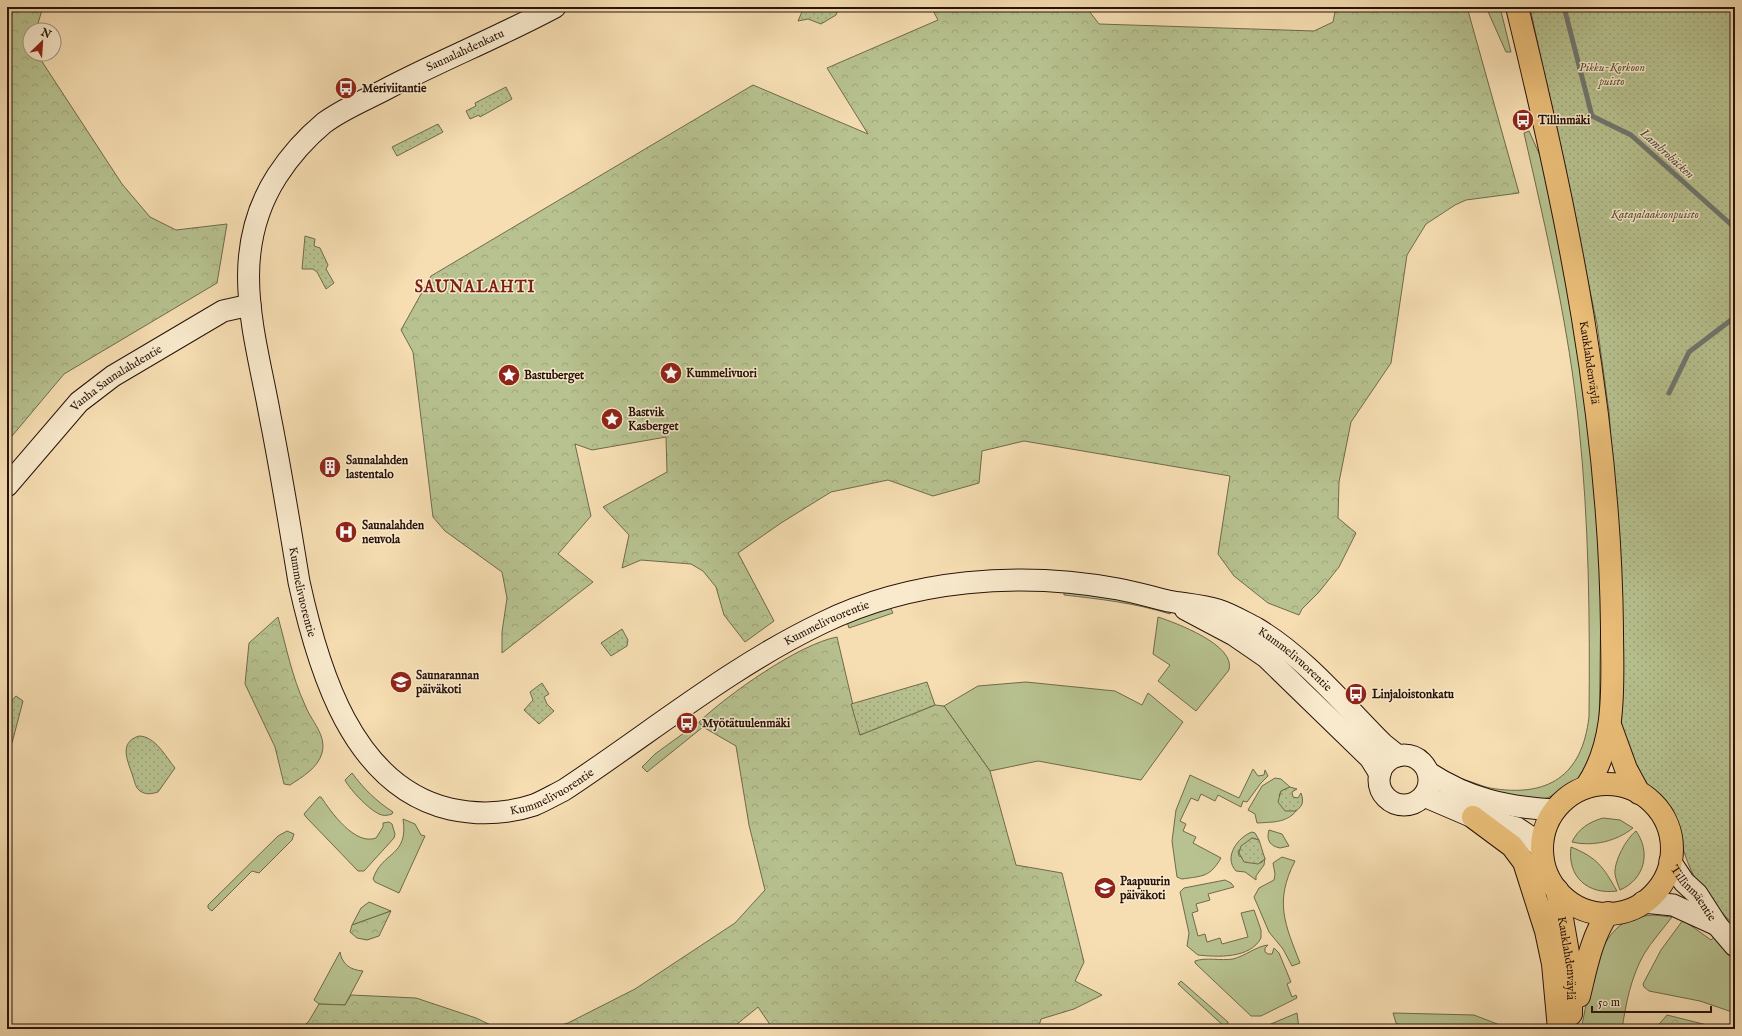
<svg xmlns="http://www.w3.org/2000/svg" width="1742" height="1036" viewBox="0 0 1742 1036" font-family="'IM FELL English',serif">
<defs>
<pattern id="forest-crowns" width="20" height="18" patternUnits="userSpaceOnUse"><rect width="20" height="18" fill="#b7c290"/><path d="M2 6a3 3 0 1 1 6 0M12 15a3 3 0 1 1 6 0" fill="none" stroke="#9da67b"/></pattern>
<pattern id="park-dots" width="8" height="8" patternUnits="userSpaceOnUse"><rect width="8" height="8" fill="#b7c290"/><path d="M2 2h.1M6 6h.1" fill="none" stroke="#9da67b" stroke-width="1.8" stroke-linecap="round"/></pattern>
</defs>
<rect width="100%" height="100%" fill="#f6deb2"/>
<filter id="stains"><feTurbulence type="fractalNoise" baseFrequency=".005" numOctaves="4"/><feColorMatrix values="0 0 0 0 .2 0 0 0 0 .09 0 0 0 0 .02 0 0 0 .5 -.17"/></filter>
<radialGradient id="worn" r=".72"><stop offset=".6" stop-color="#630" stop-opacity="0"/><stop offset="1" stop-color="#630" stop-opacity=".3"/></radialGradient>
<g fill="#b7c290" stroke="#706a4c">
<polygon points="1486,7 1500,7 1511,52 1506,52"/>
<path d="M1529,131l13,29 25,118 25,167 9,146 -2,145 -19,42 -9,9 -24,11 -13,2h-14l-62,-20c10,-1 22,6 32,8 58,10 92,-12 99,-71 1,-97 0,-194 -10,-290 -10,-100 -33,-197 -55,-294z"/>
<path d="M1064,588l108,22 -2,4c-35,-11 -70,-15 -106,-19z"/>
<polygon points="890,607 893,613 849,628 847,622"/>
<path d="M1158,617c18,6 78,28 71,53l-33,41 -38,-30 12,-16 -17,-11z"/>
<polygon points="1026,682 1115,691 1142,705 1148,693 1183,722 1141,780 1038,761 990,771 944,706 978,686"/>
<polygon points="699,722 703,727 647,772 642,767 655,754"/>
<path d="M1253,769l5,7 6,-1 1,-5 3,6 -7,7 -14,19 -4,-1 -2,6 -23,-12 -3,6 -14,-7 -3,7 -7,-3 -11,23 6,3 -3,7 13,6 -3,6 28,15c-11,19 -18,18 -39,21l-5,-2 -5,-36 4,-31 14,-35 49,23z"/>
<path d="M352,773c12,16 24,28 41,39l-1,2c-3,1 -7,2 -10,1 -10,-2 -32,-25 -37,-35z"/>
<path d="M1275,778l6,1 9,8 -9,4 -2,5 16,15 2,-1c-10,13 -24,12 -40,13l-2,-9 -7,-4 14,-24z"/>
<path d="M319,797h2c10,15 34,49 55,41l7,-11v-4l6,-1 3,2 3,10 -1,4 -30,33h-6l-52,-54 -2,-3z"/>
<path d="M1603,818l17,2 13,8c-16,13 -40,19 -61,14 6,-13 17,-20 31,-24z"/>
<path d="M403,819l12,5 6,11 4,1 -26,57 -24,-11 -2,-3c9,-28 36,-22 30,-60z"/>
<path d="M1269,830l13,4 7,12 -9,2c-10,-2 -14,-8 -11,-18z"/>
<polygon points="287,831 294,834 292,840 259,873 252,871 212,911 208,908 208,905 278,836"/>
<path d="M1636,831c15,21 9,48 -16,59 -2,-5 -4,-10 -5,-16 -1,-13 11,-35 21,-43z"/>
<path d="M1252,832l3,1 4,7 -7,-2 -14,13 1,5 22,7 4,-5 -1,7 -8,11v4l-11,-8 -9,-1c-13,-14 2,-34 16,-39z"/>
<path d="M1571,847c27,11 32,20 46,44 -29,4 -50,-14 -46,-44z"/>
<path d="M1282,857l13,4c-21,41 -10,63 5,102l-8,3 -9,-17 -14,-17 -15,-35 5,-9 15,-8 1,-6 -2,-11z"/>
<path d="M1225,880l6,3 3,4 -26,7 2,6 -14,4 2,7 -6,2 6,23 7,-2 2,8 13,-4 2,6 26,-7 -7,-24 13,-3 7,20v8c-11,21 -44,19 -63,17l-11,-9 2,-13 -9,-41 4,-4z"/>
<polygon points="369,902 391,911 352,925 361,908"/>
<path d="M1654,915l18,2c-9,12 -20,24 -28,37 -13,23 -18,49 -22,75h-41c8,-33 12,-90 46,-108 8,-5 18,-5 27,-6z"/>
<polygon points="1683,920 1711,940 1714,937 1735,960 1735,1013 1700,1001 1649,991 1644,987 1643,984 1661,950"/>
<path d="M1268,945l-3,3v4l3,2h4l2,-6 5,5 12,29 -4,2 5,13 4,-2 1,3 -36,18h-10l-56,-53v-2c11,-4 26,0 38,-2 12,-3 24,-13 35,-14z"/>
<path d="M340,952c2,12 10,18 23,19l-18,34 -26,-1 -5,-4z"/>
<polygon points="1181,981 1228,1022 1227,1029 1178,984"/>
<polygon points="1297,1013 1299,1029 1259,1029"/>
<polygon points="1393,1013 1474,1015 1510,1029 1418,1029 1398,1024 1396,1023"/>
</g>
<g fill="url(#forest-crowns)" stroke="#706a4c">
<polygon points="7,7 46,7 42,10 36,30 30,30 30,54 37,54 122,184 150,217 176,230 227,224 217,283 64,374 7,442"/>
<polygon points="931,7 1086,7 1099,24 1314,31 1333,22 1336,7 1467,7 1519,193 1466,200 1455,205 1426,224 1407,255 1391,363 1351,422 1339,482 1338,518 1356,533 1339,567 1319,592 1302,609 1299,615 1268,603 1234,576 1218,554 1230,476 1024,441 982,451 979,483 933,496 888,480 831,492 781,523 738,553 774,621 745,642 724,615 716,587 703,571 691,564 641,560 622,568 629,535 603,507 667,472 666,437 592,450 575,444 591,516 558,554 593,582 502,653 502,632 507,598 502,572 445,531 433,517 413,352 401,330 431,276 753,85 868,134 827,68 938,20"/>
<path d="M278,617c8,29 14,60 27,88 6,16 22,30 17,48 -4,15 -20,24 -32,32l-6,-1 -9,-37 -30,-63 4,-41z"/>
<path d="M837,637l23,98 75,-30 9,1 46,65 26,94 46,8 22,89 -9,19 27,14 -28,14 -33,10 -3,10h-265l-15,-22 -27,22h-183l20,-6 67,-34 100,-66 30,-33 -16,-65 -13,-79 -33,-19 -4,-5c28,-27 100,-78 138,-85z"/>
<polygon points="391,911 379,936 367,940 357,938 350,932 352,925"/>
<polygon points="351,995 416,998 476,1018 499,1029 301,1029 309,1021 319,1004 345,1005"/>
<polygon points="1667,1015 1723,1029 1655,1029"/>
</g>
<g fill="url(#park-dots)" stroke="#706a4c">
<polygon points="804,7 839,7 836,15 821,24 808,19 798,21"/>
<path d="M1530,7h205v921c-12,-17 -30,-31 -40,-50 -12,-21 -15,-47 -27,-68 -6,-10 -18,-17 -25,-27 -10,-15 -20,-45 -22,-63l-3,-185 -9,-123 -12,-88z"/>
<polygon points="506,87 512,99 480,117 479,115 470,119 466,111 476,106 475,103"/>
<polygon points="438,124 443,132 397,156 392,147"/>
<polygon points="305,236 315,239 314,246 320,248 328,265 326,269 334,283 326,289 317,272 313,269 302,269"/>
<polygon points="622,629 628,640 627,646 611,656 601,643"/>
<polygon points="927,682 935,705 860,735 851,704"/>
<polygon points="542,683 549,694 544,697 547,704 554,711 539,724 524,710 533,700 530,692"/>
<polygon points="16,696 23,701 12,743 7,740 7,715 11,708 7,706"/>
<path d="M139,736c16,0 27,21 36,32l-17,24c-7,2 -12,3 -18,-1 -5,-4 -5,-9 -7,-14 -4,-14 -16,-34 6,-41z"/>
<path d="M1290,787l7,2 -5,3 1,5 5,1 3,-5c3,8 2,14 -6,18h-10l-7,-9 3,-11z"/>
<polygon points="1252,838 1259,840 1265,859 1258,864 1244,862 1239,853 1241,846"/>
</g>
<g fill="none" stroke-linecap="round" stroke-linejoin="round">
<g stroke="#6f7770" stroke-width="5">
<polyline points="1564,7 1592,116 1631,135 1735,228"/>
<polyline points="1669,393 1689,352 1735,317"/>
</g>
<g stroke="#281209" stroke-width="23">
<g id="secondary">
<path id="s1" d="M555,7c-54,29 -111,52 -165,80 -22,12 -46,21 -66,36 -18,15 -34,33 -47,53 -50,78 -22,157 -7,240 11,55 20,111 29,166 19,87 53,204 151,227 28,6 57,5 84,-4 10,-4 20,-10 30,-15 85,-56 166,-123 258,-167 90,-44 198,-52 296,-34 17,3 33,8 50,12 16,3 34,4 50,9 13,4 26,12 38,18 49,29 87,76 127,116l15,12"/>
<path id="s2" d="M7,486l72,-84 34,-26 110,-65 27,-6"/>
<polyline points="1185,609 1234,635 1266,657 1370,758 1380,774"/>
<circle cx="1404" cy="780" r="25"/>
<path d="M1429,773c40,26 77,34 125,37"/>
<polyline points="1424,796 1473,817 1517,828 1529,836 1542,849"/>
<path id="s3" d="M1670,861l14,21 13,12 20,31 18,21"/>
<polyline points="1643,902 1673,905 1717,925"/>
</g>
</g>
<g stroke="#281209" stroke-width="24">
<g id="primary">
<path id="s4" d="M1517,7c50,204 93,411 95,622 0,53 6,112 -26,158"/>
<polyline points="1610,725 1626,769 1639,793"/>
<circle cx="1607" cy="849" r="65"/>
<polyline points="1473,817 1512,846 1524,862 1546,931 1553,964 1559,1029"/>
<path id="s5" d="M1557,890l14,80v44"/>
<path d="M1579,996c7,-28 12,-58 29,-83"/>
</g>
</g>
<use href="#secondary" stroke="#f9eacd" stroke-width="21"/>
<use href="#primary" stroke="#ebbf79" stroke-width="22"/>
</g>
<defs>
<g id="bus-disc" transform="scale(1.15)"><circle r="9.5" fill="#8f2418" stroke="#f9eacd"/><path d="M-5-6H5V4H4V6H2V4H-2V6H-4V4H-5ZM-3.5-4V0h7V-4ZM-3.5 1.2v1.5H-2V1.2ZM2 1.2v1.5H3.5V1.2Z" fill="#fff"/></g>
<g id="sight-disc" transform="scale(1.15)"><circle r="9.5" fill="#8f2418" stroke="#f9eacd"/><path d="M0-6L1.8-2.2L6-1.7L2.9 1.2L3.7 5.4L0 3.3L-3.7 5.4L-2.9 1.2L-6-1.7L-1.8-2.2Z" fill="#fff"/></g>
<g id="building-disc" transform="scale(1.15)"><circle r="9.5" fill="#8f2418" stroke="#f9eacd"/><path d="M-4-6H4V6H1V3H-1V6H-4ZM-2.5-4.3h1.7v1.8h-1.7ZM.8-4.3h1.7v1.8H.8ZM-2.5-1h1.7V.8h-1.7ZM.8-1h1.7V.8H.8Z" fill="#fff"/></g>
<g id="hospital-disc" transform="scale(1.15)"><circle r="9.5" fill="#8f2418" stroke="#f9eacd"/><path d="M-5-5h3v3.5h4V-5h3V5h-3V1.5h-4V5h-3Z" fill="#fff"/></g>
<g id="school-disc" transform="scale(1.15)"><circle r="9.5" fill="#8f2418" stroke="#f9eacd"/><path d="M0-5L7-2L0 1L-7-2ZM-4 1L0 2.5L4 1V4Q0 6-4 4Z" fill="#fff"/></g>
</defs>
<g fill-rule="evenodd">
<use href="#bus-disc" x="346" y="88"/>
<use href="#bus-disc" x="1523" y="120"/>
<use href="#sight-disc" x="671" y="373"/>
<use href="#sight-disc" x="509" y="375"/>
<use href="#sight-disc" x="612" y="419"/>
<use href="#building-disc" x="330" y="467"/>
<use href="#hospital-disc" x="346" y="532"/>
<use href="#school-disc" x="401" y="682"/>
<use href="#bus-disc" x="1356" y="694"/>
<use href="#bus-disc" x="687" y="723"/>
<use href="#school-disc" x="1105" y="888"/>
</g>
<g text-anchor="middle" stroke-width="3" stroke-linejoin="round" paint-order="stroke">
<g font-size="12" fill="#281209" stroke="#f9eacd">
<text transform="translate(465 50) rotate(-25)" y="4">Saunalahdenkatu</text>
<text dy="4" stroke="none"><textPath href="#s4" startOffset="363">Kauklahdenväylä</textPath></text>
<text dy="4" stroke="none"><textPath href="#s2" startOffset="155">Vanha Saunalahdentie</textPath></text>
<text dy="4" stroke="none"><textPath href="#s1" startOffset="756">Kummelivuorentie</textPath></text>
<text dy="4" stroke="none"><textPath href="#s1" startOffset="1464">Kummelivuorentie</textPath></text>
<text dy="4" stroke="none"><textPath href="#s1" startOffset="1957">Kummelivuorentie</textPath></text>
<text dy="4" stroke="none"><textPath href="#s1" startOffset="1140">Kummelivuorentie</textPath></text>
<text dy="4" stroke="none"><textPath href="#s3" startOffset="40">Tillinmäentie</textPath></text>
<text dy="4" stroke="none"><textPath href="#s5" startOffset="69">Kauklahdenväylä</textPath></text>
</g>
<g font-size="12" font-style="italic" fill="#5a5038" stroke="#f9eacd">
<text x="1612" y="71">Pikku-Korkoon<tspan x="1612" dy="14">puisto</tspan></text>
<text x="1655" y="218">Katajalaaksonpuisto</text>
</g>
<g font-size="12" font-weight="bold" fill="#281209" stroke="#f9eacd" text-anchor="start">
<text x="362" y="92">Meriviitantie</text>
<text x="1538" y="124">Tillinmäki</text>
<text x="686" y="377">Kummelivuori</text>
<text x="524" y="379">Bastuberget</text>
<text x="628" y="416">Bastvik<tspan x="628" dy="14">Kasberget</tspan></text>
<text x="346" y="464">Saunalahden<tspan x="346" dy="14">lastentalo</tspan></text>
<text x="362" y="529">Saunalahden<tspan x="362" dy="14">neuvola</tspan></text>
<text x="416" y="679">Saunarannan<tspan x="416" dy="14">päiväkoti</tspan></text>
<text x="1372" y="698">Linjaloistonkatu</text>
<text x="702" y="727">Myötätuulenmäki</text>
<text x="1120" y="885">Paapuurin<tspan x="1120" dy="14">päiväkoti</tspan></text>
</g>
<g font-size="13" font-style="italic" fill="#514d45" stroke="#f9eacd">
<text transform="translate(1668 153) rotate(42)" y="5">Lambrobäcken</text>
</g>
<g font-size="16" font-weight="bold" letter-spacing="1" fill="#7a1f14" stroke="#f9eacd">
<text x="475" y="292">SAUNALAHTI</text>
</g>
</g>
<rect width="1742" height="1036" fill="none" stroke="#f6deb2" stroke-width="24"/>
<rect x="8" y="8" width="1726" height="1020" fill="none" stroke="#281209" stroke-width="2"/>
<rect x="12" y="12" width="1718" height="1012" fill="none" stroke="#281209"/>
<g transform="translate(42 42) rotate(25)"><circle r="19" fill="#f9eacd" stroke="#a5947f"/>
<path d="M0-3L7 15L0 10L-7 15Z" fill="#8f2418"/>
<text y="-6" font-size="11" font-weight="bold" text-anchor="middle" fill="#281209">N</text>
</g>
<path d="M1592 1006v6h119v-6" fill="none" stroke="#281209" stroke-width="2"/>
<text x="1598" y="1006" font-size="12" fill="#281209" stroke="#f9eacd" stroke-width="3" paint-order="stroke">50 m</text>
<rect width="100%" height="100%" filter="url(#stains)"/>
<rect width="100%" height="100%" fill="url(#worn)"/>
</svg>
